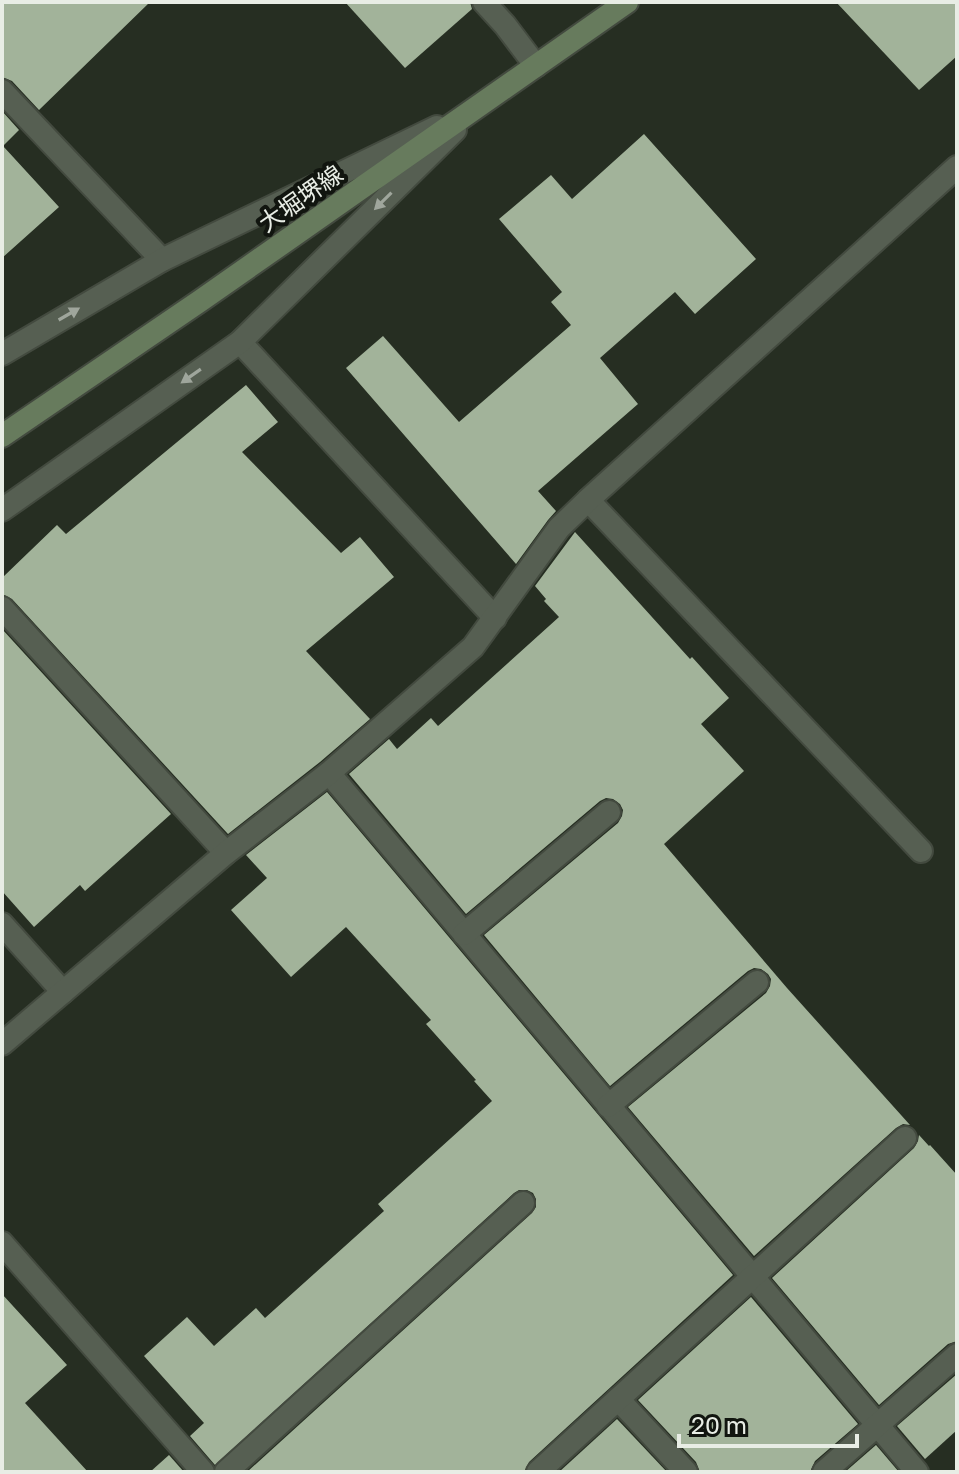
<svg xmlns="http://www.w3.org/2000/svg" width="959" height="1474" viewBox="0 0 959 1474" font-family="'Golos Text','Noto Sans JP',sans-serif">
<rect width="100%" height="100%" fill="#262e22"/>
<g fill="#a2b39a">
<polygon points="2,2 150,2 39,110 12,81 2,77"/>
<polygon points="345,2 470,2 472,9 405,68"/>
<polygon points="836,2 957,2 957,56 919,90"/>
<polygon points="2,111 19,130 3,146 59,207 2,258"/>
<polygon points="644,134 756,259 695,314 675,292 600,358 638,404 538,491 556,511 548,520 516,564 346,368 383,336 459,422 571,325 551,302 562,292 499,219 551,175 572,199"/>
<polygon points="246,385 278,422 242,452 341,553 360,537 394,577 306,651 370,719 320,762 228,834 12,599 2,594 2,578 57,525 66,534"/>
<polygon points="575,532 690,659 692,657 729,698 701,724 744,771 664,844 787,988 910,1125 903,1124 896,1128 754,1256 628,1107 766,993 770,986 771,979 768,974 761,969 754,968 748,971 610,1086 484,935 618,823 622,816 623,810 620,804 613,799 606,798 600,801 466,914 349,774 389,739 397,749 431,718 438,726 559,617 544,601 546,599 535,586"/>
<polygon points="2,629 171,814 85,891 80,885 34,927 2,891"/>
<polygon points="327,792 733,1275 529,1462 524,1472 247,1472 532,1213 536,1207 536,1199 533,1193 527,1190 519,1190 514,1193 215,1465 190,1436 204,1423 144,1356 187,1317 214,1346 256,1308 265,1318 384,1211 378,1204 492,1101 474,1081 476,1080 426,1024 431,1020 346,927 291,977 231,910 267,878 246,855"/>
<polygon points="919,1135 929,1146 930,1145 957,1175 957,1341 948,1344 879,1405 772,1278 914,1148 918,1141"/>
<polygon points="2,1294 67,1365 25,1403 88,1472 2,1472"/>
<polygon points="751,1297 858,1424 815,1461 810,1472 700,1472 696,1462 638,1400"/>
<polygon points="957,1374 957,1430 925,1459 897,1426"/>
<polygon points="617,1419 667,1472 559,1472"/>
<polygon points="876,1445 899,1472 845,1472"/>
<polygon points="169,1455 184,1472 150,1472"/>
</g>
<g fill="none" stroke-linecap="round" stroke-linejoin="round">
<g stroke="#434a3f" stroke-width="26">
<polyline id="service" points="484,2 505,25 536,66"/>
</g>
<g stroke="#434a3f" stroke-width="26">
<g id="minor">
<polyline points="2,91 162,260"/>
<polyline points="240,342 495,618"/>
<polyline points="2,354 162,260 437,127"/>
<polyline points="588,500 921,851"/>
<polyline points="2,510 240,342 455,130"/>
<polyline points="2,608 226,853"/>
<polyline points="329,773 917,1472"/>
<polyline points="2,924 63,992"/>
<polyline points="464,934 609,812"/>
<polyline points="2,1044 226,853 329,773 473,647 559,528 588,500 957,167"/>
<polyline points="608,1106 757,982"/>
<polyline points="2,1243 203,1472"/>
<polyline points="618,1399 686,1472"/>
<polyline points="226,1472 523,1203"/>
<polyline points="538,1472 905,1138"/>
<polyline points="824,1472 957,1355"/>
</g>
</g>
<g stroke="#434a3f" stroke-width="26">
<polyline id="secondary" points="2,436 200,301 627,2"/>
</g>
<use href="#service" stroke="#565f52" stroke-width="22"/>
<use href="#minor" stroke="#565f52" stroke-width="22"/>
<use href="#secondary" stroke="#677b5d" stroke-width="22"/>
</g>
<defs><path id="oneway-solid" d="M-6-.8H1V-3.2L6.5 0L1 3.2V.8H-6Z" transform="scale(2)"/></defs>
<g fill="#9fa69c">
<use href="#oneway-solid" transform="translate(383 201) rotate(135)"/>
<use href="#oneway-solid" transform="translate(69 314) rotate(-30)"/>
<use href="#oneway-solid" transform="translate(191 376) rotate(145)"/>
</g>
<g text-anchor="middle" stroke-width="8" stroke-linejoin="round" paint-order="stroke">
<g font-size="24" fill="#e8ede5" stroke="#11150f">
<text transform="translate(301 199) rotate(-35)" y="8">大堀堺線</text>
</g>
</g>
<rect width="959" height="1474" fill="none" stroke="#e8ede5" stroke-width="8"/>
<path d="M679 1434v12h178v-12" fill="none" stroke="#e8ede5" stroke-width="4"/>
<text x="691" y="1434" font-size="24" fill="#e8ede5" stroke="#11150f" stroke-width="6" paint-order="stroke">20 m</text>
</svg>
